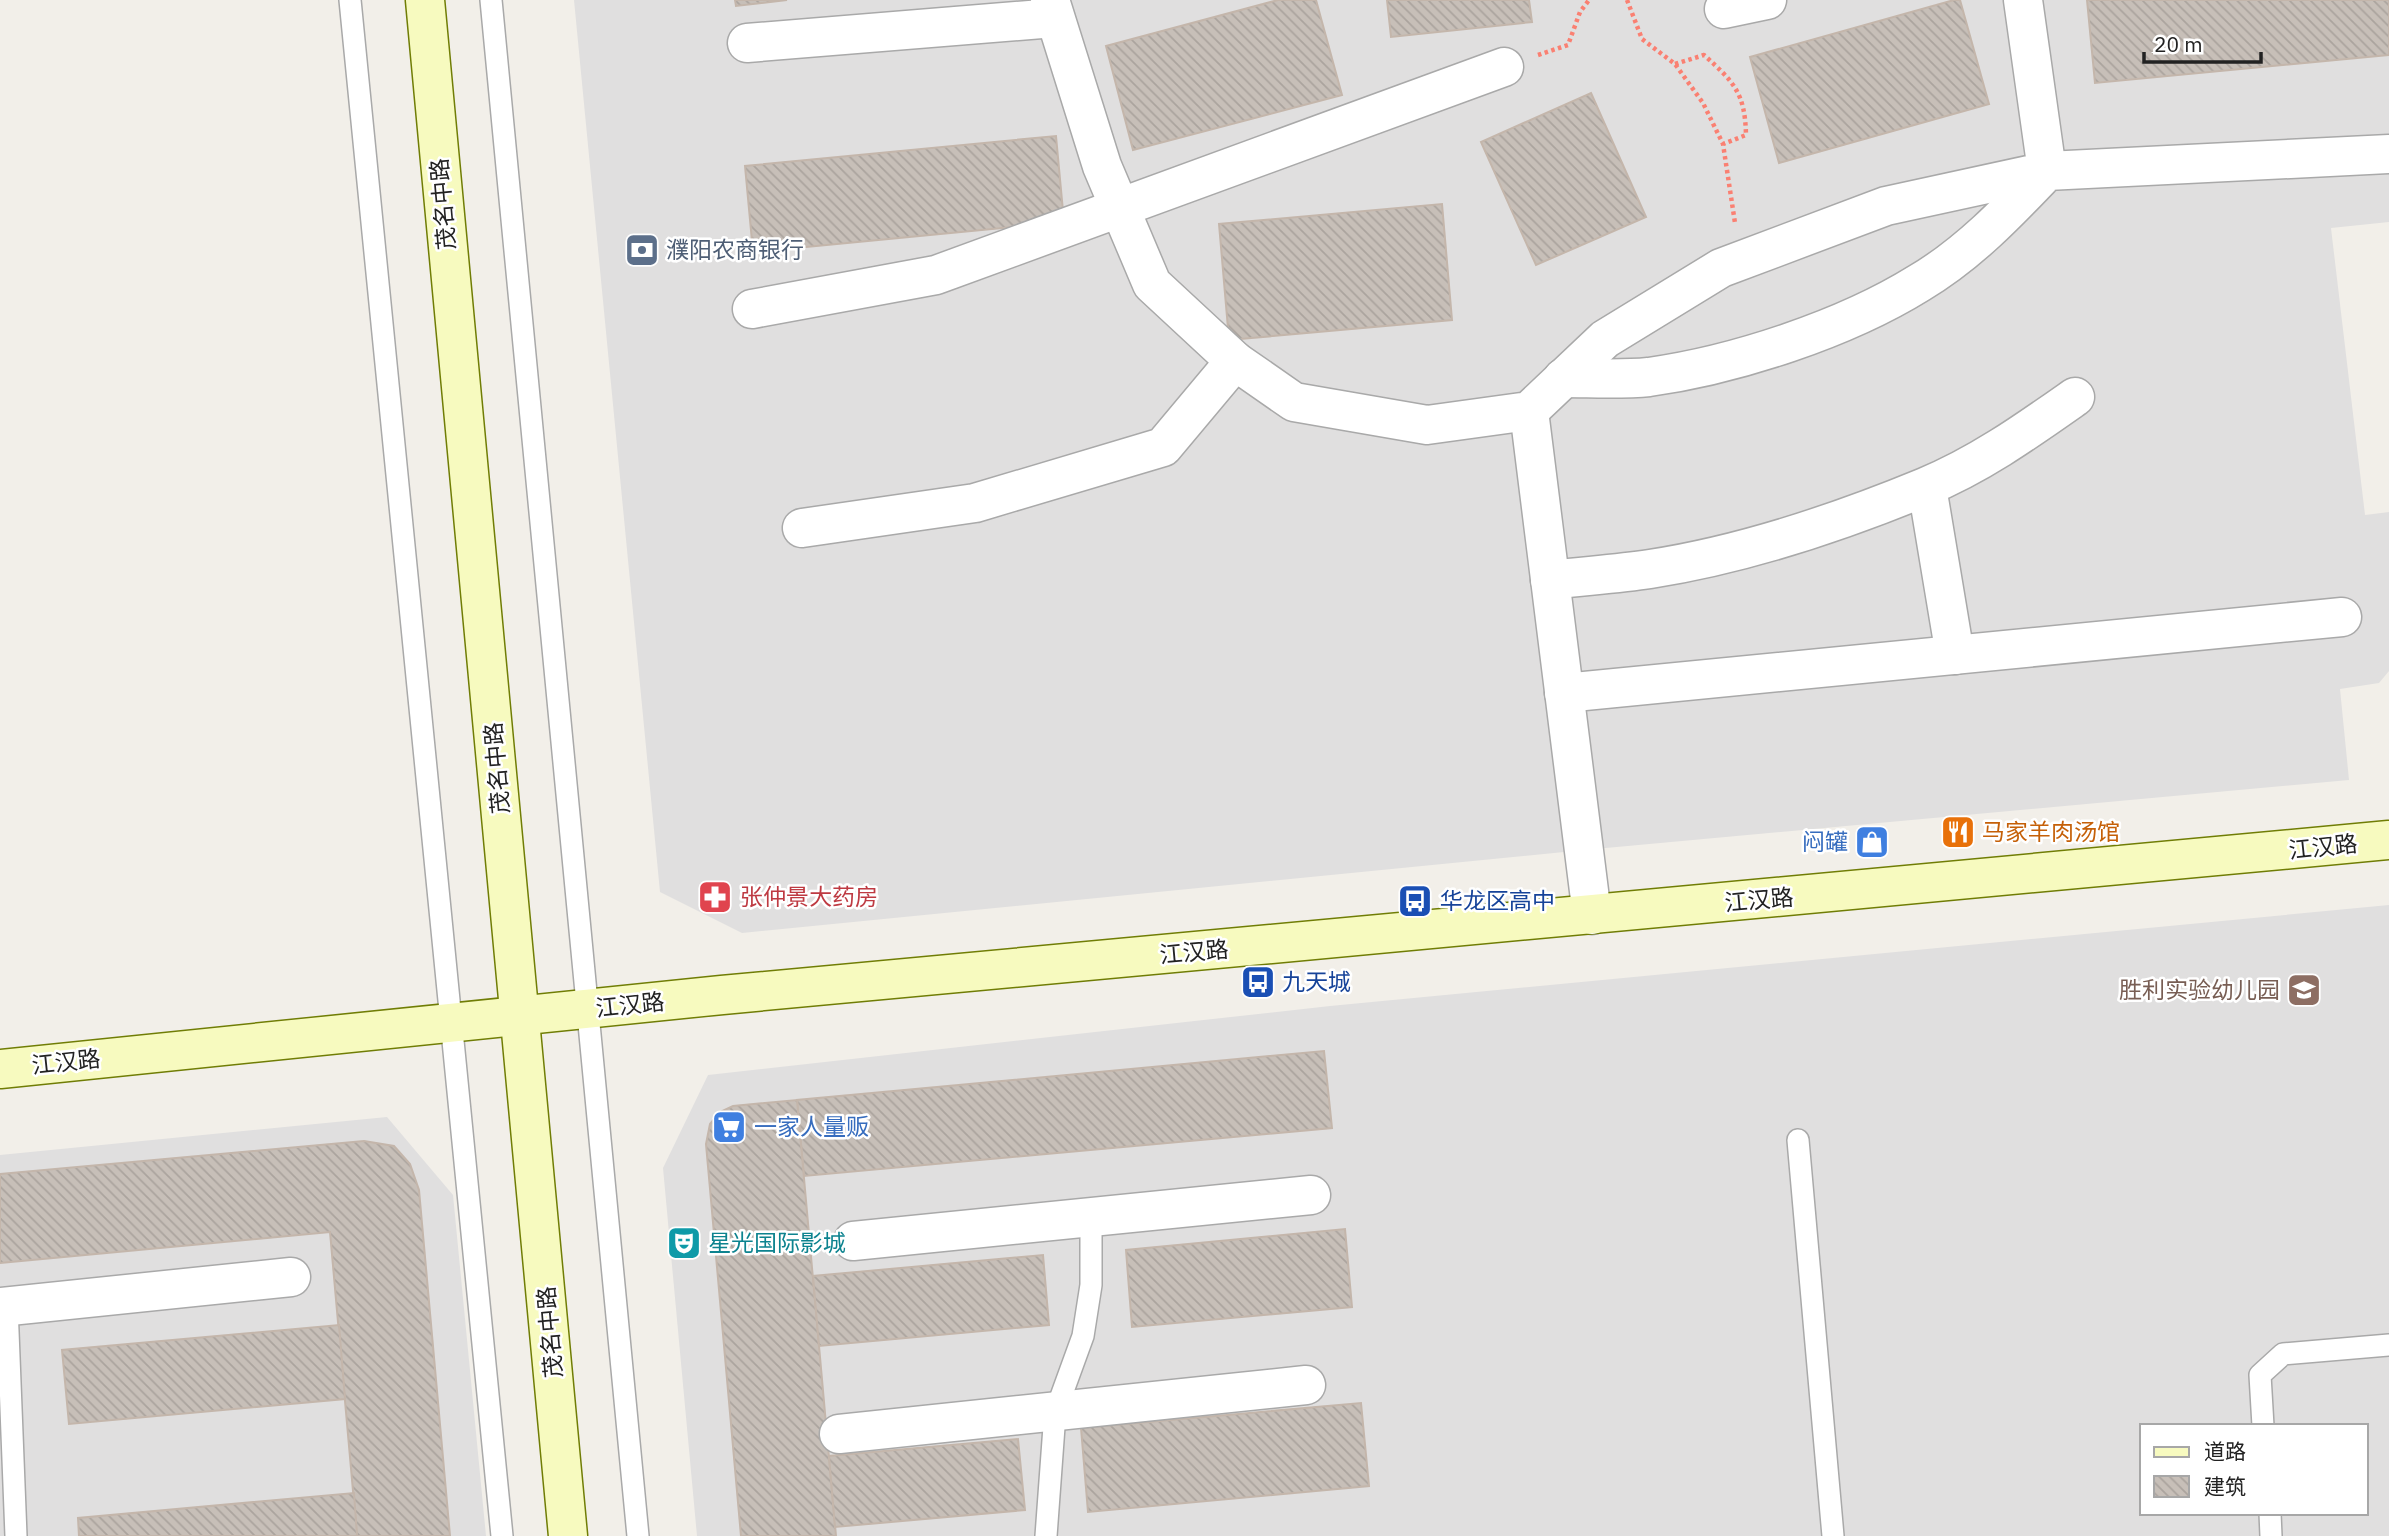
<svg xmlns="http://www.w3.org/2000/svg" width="2389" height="1536" viewBox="0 0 2389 1536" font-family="'IBM Plex Sans','Noto Sans SC',sans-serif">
<defs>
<pattern id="building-back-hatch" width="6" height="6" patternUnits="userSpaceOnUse" patternTransform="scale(1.75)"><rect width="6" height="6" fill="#c7bfb8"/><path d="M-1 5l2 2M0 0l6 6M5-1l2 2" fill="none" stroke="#aba49e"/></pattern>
</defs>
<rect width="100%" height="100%" fill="#f2efe9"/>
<g fill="#e0dfdf" fill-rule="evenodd">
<polygon points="574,0 2389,0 2389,222 2331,228 2365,515 2389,512 2389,671 2379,683 2340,689 2349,780 1584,850 742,933 660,892"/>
<path d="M2389,905v631h-1692l-34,-368 45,-93 622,-69zM2142,1426h224v87h-224z"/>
<polygon points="387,1117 453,1195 486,1536 0,1536 0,1155"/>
</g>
<g fill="url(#building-back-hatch)" stroke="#c4b6ab" stroke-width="2">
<polygon points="735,0 787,0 736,6"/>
<polygon points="1278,0 1316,0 1342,95 1133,150 1106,46"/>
<polygon points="1387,0 1529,0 1532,22 1391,37"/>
<polygon points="1954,0 1960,0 1989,104 1779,163 1750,57"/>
<polygon points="2087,0 2389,0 2389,55 2095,83"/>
<polygon points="1591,93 1646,217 1536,265 1481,142"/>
<polygon points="1056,136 1064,222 753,252 745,166"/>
<polygon points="1442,204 1452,320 1229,340 1219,224"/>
<polygon points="1324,1051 1332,1128 804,1176 797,1100"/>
<polygon points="797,1100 836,1536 741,1536 706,1144 710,1124 720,1112 733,1106"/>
<polygon points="364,1141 394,1146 410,1164 419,1190 450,1536 357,1536 330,1232 0,1263 0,1174"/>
<polygon points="1345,1229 1352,1307 1132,1327 1126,1250"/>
<polygon points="1043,1255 1049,1325 819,1346 813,1276"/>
<polygon points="339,1325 345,1399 69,1424 62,1350"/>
<polygon points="1361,1403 1369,1486 1088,1512 1081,1428"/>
<polygon points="1018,1439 1025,1510 835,1527 829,1456"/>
<polygon points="354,1493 357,1536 79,1536 78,1518"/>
</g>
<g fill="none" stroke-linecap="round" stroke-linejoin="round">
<g stroke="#a9a9a9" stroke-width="24">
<g id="lane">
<polyline points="350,0 502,1536"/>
<polyline points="491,0 638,1536"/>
<polyline points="1798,1140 1833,1536"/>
<polyline points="7,1306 16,1536"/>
<polyline points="2263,1426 2260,1375 2283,1354 2389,1345"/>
<polyline points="2270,1513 2271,1536"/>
<polyline points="1046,1536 1055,1413 1083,1336 1091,1285 1091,1217"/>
</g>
</g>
<g stroke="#a9a9a9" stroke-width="41">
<g id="street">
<polyline points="1050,0 1102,166 1152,284 1235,361 1294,402 1427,425 1529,411 1605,339 1721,268 1886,206 2047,171 2023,0"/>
<polyline points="1724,9 1767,0"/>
<polyline points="747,43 1054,18"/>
<polyline points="752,309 936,275 1504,67"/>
<path d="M1563,378c28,0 58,2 86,-1 86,-12 196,-48 270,-94 49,-29 89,-71 128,-112l342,-17"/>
<polyline points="1529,411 1592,915"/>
<polyline points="1927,487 1955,655"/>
<polyline points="802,528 975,503 1163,447 1235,361"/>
<path d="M1550,580c33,-4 67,-6 100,-11 91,-14 190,-47 275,-82 54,-22 103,-57 150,-90"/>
<polyline points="1564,693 2342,617"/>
<polyline points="853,1241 1311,1195"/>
<polyline points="0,1307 291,1277"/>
<polyline points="839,1434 1306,1385"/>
</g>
</g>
<g stroke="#707d05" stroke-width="41">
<g id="secondary">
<polyline points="425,0 568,1536"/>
<polyline points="0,1069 722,995 2389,840"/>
</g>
</g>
<g stroke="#fa8072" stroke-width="4.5" stroke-dasharray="3.5 3.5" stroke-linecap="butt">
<polyline points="1627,0 1642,39 1675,64 1703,103 1723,144 1735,223"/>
<polyline points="1538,55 1568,45 1580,12 1589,0"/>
<path d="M1675,64l29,-9c30,27 41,38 42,80l-23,9"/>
</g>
<use href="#lane" stroke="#fff" stroke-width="21"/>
<use href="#street" stroke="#fff" stroke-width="38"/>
<use href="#secondary" stroke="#f7fabf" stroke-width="38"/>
</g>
<defs>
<g id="bank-square" transform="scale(1.75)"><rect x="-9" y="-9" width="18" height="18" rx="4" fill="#5c6f8a" stroke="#fff"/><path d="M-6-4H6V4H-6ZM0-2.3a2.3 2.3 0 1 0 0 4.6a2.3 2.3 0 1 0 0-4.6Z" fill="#fff"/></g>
<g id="restaurant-square" transform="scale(1.75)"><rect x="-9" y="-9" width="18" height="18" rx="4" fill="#e8710a" stroke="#fff"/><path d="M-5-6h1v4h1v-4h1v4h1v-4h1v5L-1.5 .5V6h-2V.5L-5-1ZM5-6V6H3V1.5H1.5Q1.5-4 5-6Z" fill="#fff"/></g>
<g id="shop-square" transform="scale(1.75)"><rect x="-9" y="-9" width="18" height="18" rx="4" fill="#3f7fe0" stroke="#fff"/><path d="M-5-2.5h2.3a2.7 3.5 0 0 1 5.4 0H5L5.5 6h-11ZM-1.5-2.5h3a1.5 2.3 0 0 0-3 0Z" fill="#fff"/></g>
<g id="pharmacy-square" transform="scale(1.75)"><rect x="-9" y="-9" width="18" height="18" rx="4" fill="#e0444e" stroke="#fff"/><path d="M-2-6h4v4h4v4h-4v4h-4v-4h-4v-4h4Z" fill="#fff"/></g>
<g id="bus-square" transform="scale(1.75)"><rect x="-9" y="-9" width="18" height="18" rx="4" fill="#1a4fb4" stroke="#fff"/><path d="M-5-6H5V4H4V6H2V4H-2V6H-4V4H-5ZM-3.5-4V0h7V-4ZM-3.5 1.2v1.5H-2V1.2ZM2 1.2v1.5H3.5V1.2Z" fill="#fff"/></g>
<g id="school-square" transform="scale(1.75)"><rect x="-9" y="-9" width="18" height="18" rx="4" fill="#8d6e63" stroke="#fff"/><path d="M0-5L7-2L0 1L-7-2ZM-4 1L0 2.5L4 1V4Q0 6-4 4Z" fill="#fff"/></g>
<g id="supermarket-square" transform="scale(1.75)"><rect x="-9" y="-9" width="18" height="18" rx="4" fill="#3f7fe0" stroke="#fff"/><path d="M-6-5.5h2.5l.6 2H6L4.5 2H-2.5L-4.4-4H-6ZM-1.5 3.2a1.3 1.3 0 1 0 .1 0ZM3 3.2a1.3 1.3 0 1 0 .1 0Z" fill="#fff"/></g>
<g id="theatre-square" transform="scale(1.75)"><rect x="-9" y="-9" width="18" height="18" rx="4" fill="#0f9aa8" stroke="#fff"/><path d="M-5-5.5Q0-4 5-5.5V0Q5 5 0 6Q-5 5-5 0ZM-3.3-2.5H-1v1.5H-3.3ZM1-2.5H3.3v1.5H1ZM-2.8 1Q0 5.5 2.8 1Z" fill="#fff"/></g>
</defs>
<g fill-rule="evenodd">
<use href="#bank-square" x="642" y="250"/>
<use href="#restaurant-square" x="1958" y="832"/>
<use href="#shop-square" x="1872" y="842"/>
<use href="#pharmacy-square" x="715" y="897"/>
<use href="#bus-square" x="1415" y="901"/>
<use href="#bus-square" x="1258" y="982"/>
<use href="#school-square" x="2304" y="990"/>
<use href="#supermarket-square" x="729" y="1127"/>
<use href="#theatre-square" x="684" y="1243"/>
</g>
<g text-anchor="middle" stroke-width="5" stroke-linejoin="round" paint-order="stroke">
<g font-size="23" fill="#222" stroke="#fff">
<text transform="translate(443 204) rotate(-95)" y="8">茂名中路</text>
<text transform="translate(497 768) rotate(-95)" y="8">茂名中路</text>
<text transform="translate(2323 847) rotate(-6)" y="8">江汉路</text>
<text transform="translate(1759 900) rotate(-5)" y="8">江汉路</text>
<text transform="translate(1194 952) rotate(-5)" y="8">江汉路</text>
<text transform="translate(630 1005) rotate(-6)" y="8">江汉路</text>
<text transform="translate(66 1062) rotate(-6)" y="8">江汉路</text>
<text transform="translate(550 1332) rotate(-95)" y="8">茂名中路</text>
</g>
<g font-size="23" fill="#4e5e75" stroke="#fff" text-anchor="start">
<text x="666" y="258">濮阳农商银行</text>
</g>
<g font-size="23" fill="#c56008" stroke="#fff" text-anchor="start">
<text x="1982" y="840">马家羊肉汤馆</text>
</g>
<g font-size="23" fill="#366cbe" stroke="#fff" text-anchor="end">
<text x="1848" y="850">闷罐</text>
<text x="754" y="1135" text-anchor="start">一家人量贩</text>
</g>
<g font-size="23" fill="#be3a42" stroke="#fff" text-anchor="start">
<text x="740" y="905">张仲景大药房</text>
</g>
<g font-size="23" fill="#164399" stroke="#fff" text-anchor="start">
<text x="1440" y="909">华龙区高中</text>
<text x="1282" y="990">九天城</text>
</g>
<g font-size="23" fill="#785e54" stroke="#fff" text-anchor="end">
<text x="2280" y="998">胜利实验幼儿园</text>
</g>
<g font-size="23" fill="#0d838f" stroke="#fff" text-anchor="start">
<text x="708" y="1251">星光国际影城</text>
</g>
</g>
<rect x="2140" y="1424" width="228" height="91" fill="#ffffff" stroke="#a7a7a7" stroke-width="2"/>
<rect x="2154" y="1447" width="35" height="10" fill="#f7fabf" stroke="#a7a7a7" stroke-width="2"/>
<text x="2204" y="1459" font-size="21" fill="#222222">道路</text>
<rect x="2154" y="1476" width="35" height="21" fill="url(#building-back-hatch)" stroke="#a7a7a7" stroke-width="2"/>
<text x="2204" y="1494" font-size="21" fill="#222222">建筑</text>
<path d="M2144 52v10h117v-10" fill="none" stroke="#222222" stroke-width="3.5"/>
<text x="2154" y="52" font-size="21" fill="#222222" stroke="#ffffff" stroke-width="5" paint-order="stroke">20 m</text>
</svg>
